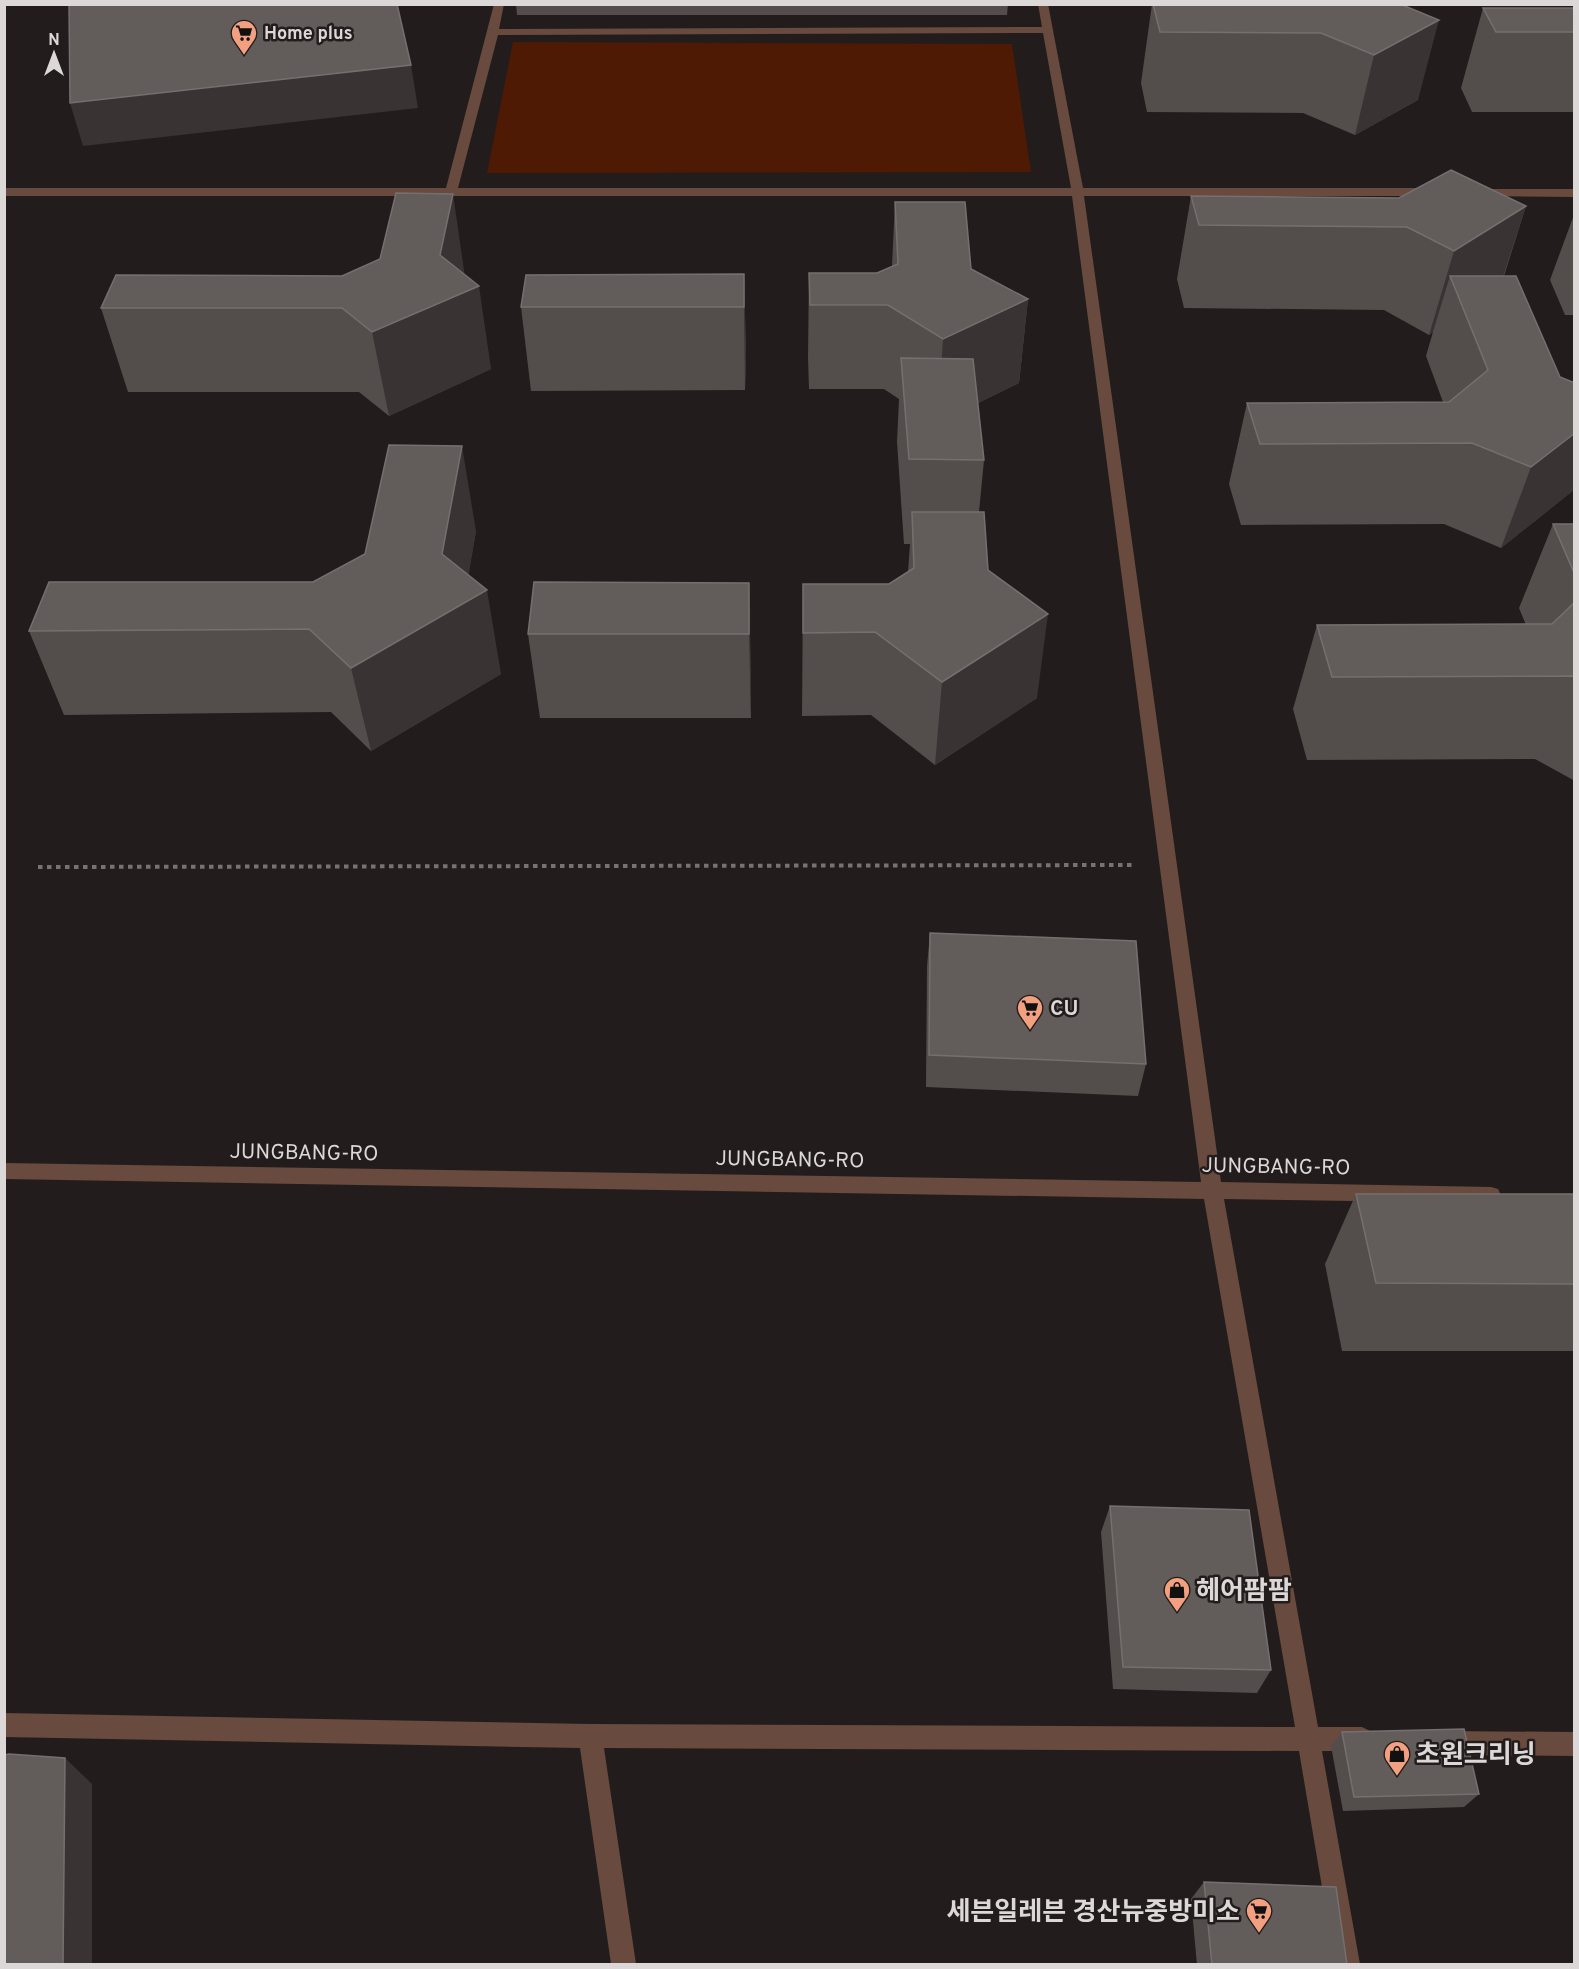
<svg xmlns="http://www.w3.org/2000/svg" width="1579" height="1969" viewBox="0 0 1579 1969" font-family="Overpass,'Noto Sans KR',sans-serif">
<rect width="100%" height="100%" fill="#221d1c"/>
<polygon fill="#4e1a03" points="513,42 1012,44 1031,172 487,173"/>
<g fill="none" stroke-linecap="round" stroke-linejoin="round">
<polyline stroke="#787372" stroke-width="4" stroke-dasharray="4.5 4.5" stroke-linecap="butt" points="38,867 1132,865"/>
<g fill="#684a3e" fill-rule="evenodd">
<path d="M494,4h10l-5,25 543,-2 -4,-23h10l35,184h351l6,4 -6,4h-350l137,986 270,5 7,2 3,6 -3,6 -7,2 -267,-4 94,528h44l8,4 4,8 -4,8 -8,4h-40l38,213h-25l-36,-213 -695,-3 32,216h-25l-31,-216 -576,-11v-24l586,11 705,3 -91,-528 -1200,-20v-16l1197,19 -129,-986h-1068v-8h442zM1043,33l28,155h-613l40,-153z"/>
<polygon points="1476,189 1574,189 1574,197 1472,196 1470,193"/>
<polygon points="1443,1731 1574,1732 1574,1756 1443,1755 1435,1751 1431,1743 1435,1735"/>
</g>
</g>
<g fill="#534e4c">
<polygon points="516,4 1008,4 1007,15 517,15"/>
<polygon points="1152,4 1400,4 1418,100 1355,135 1303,113 1147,112 1141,83"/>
<polygon points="1483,8 1575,8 1575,112 1472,112 1461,88"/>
<polygon points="1191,196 1526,206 1504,276 1560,377 1575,383 1575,489 1501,548 1444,524 1241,525 1229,484 1247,403 1443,402 1426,356 1433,332 1429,335 1384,310 1184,308 1177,279"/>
<polygon points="895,202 971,269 1028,299 1019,383 978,403 984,460 979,512 988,570 1037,698 935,765 871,715 802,716 803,584 889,584 908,572 910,544 904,544 897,442 899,399 884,389 809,389 808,357 809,273 877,273 892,266"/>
<polygon points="1575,212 1575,315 1565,315 1550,280"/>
<polygon points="744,274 746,357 745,390 531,391 521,307"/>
<polygon points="465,275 491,369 389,416 359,392 128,392 101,308 342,276"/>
<polygon points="1553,524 1575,524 1575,781 1535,759 1307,760 1293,709 1317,625 1526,625 1519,608"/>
<polygon points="476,531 468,575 501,674 371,751 331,712 64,715 29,631 313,582 365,554"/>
<polygon points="749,583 751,718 540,718 528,634"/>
<polygon points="930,933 1146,1064 1138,1096 926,1087 927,966"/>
<polygon points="1356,1194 1575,1194 1575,1351 1342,1351 1325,1264"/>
<polygon points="1110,1506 1271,1670 1257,1693 1113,1689 1101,1532"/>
<polygon points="1342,1732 1479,1794 1464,1807 1343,1811 1331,1746"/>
<polygon points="1204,1882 1347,1965 1197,1965 1191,1899"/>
</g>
<g fill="#393433">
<polygon points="1439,20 1418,100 1355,135 1374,55"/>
<polygon points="411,65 418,108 83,146 70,103"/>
<polygon points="453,194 465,277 479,286 491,369 389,416 372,332 440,255"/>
<polygon points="1526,206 1499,289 1450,276 1433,332 1429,335 1454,251"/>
<polygon points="744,274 746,357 745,390 744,307"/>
<polygon points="1028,299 1019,383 937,423 943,339"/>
<polygon points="1575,433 1575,489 1501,548 1531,467"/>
<polygon points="462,446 476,531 464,603 487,590 501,674 371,751 351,668"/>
<polygon points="749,583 751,668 751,718 749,634"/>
<polygon points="1048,614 1037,698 935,765 942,682"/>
<polygon points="65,1758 92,1784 92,1965 63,1965"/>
</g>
<g fill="#625d5b" stroke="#75706f" stroke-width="1.5">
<polygon points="69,4 397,4 411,65 70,103"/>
<polygon points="1153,4 1400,4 1439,20 1374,55 1321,33 1160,32"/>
<polygon points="1483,8 1575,8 1575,32 1496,32"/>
<polygon points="1451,170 1526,206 1454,251 1407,227 1199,225 1191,196 1399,198"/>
<polygon points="396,193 453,194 440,255 479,286 372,332 342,308 101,308 116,275 342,276 380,259"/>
<polygon points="895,202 965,202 971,269 1028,299 943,339 888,305 810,305 809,273 877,273 898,264"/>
<polygon points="744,274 744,307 521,307 526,275"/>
<polygon points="1450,276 1516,276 1560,377 1575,383 1575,433 1531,467 1472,443 1260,444 1247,403 1449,402 1488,370"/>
<polygon points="901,358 973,359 984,460 909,459"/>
<polygon points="389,445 462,446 442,554 487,590 351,668 309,629 29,631 49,582 313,582 365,554"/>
<polygon points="912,512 984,512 988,570 1048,614 942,682 875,632 803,633 803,584 889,584 914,568"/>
<polygon points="1553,524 1575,524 1575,575"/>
<polygon points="534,582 749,583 749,634 528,634"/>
<polygon points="1575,602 1575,677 1572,676 1332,677 1317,625 1552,624"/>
<polygon points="930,933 1136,941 1146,1064 929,1055"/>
<polygon points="1356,1194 1575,1194 1575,1284 1376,1283"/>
<polygon points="1110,1506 1249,1510 1271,1670 1123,1667"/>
<polygon points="1464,1729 1479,1794 1354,1797 1342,1732"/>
<polygon points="9,1754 65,1758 63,1965 4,1965 4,1755"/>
<polygon points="1204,1882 1336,1887 1347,1965 1212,1965"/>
</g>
<defs>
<g id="supermarket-pin" transform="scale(1.35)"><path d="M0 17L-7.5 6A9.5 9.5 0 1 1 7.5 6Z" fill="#f2a080" stroke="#221d1c"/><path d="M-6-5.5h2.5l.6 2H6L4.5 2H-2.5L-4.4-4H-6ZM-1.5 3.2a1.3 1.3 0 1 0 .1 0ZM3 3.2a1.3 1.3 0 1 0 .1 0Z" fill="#111"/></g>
<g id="shop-pin" transform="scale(1.35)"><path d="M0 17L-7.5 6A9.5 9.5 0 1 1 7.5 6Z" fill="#f2a080" stroke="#221d1c"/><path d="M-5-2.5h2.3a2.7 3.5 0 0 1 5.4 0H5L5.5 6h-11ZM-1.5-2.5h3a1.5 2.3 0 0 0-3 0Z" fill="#111"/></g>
</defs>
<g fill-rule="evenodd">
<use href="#supermarket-pin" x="244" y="33"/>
<use href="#supermarket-pin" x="1030" y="1008"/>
<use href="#shop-pin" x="1177" y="1590"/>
<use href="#shop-pin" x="1397" y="1754"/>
<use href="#supermarket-pin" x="1259" y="1911"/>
</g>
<g text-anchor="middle" stroke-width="5" stroke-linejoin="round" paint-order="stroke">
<g font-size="18" font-weight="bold" fill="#dcd8d7" stroke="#221d1c" text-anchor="start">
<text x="264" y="39">Home plus</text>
</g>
<g font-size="21" font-weight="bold" fill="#dcd8d7" stroke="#221d1c" text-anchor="start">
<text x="1050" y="1015">CU</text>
</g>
<g font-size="21" fill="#dcd8d7" stroke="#221d1c">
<text transform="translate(304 1152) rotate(1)" y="7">JUNGBANG-RO</text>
<text transform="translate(790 1159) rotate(1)" y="7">JUNGBANG-RO</text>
<text transform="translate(1276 1166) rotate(1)" y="7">JUNGBANG-RO</text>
</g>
<g font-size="26" font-weight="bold" fill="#dcd8d7" stroke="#221d1c" text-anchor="start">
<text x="1196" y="1599">헤어팜팜</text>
<text x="1416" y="1763">초원크리닝</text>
<text x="1240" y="1920" text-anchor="end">세븐일레븐 경산뉴중방미소</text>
</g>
</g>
<rect width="1579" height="1969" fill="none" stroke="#dcd8d7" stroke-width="12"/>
<g transform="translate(54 54)" stroke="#221d1c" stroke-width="4.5" paint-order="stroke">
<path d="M0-4.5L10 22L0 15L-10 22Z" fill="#dcd8d7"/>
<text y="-9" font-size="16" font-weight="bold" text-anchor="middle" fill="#dcd8d7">N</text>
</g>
</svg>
